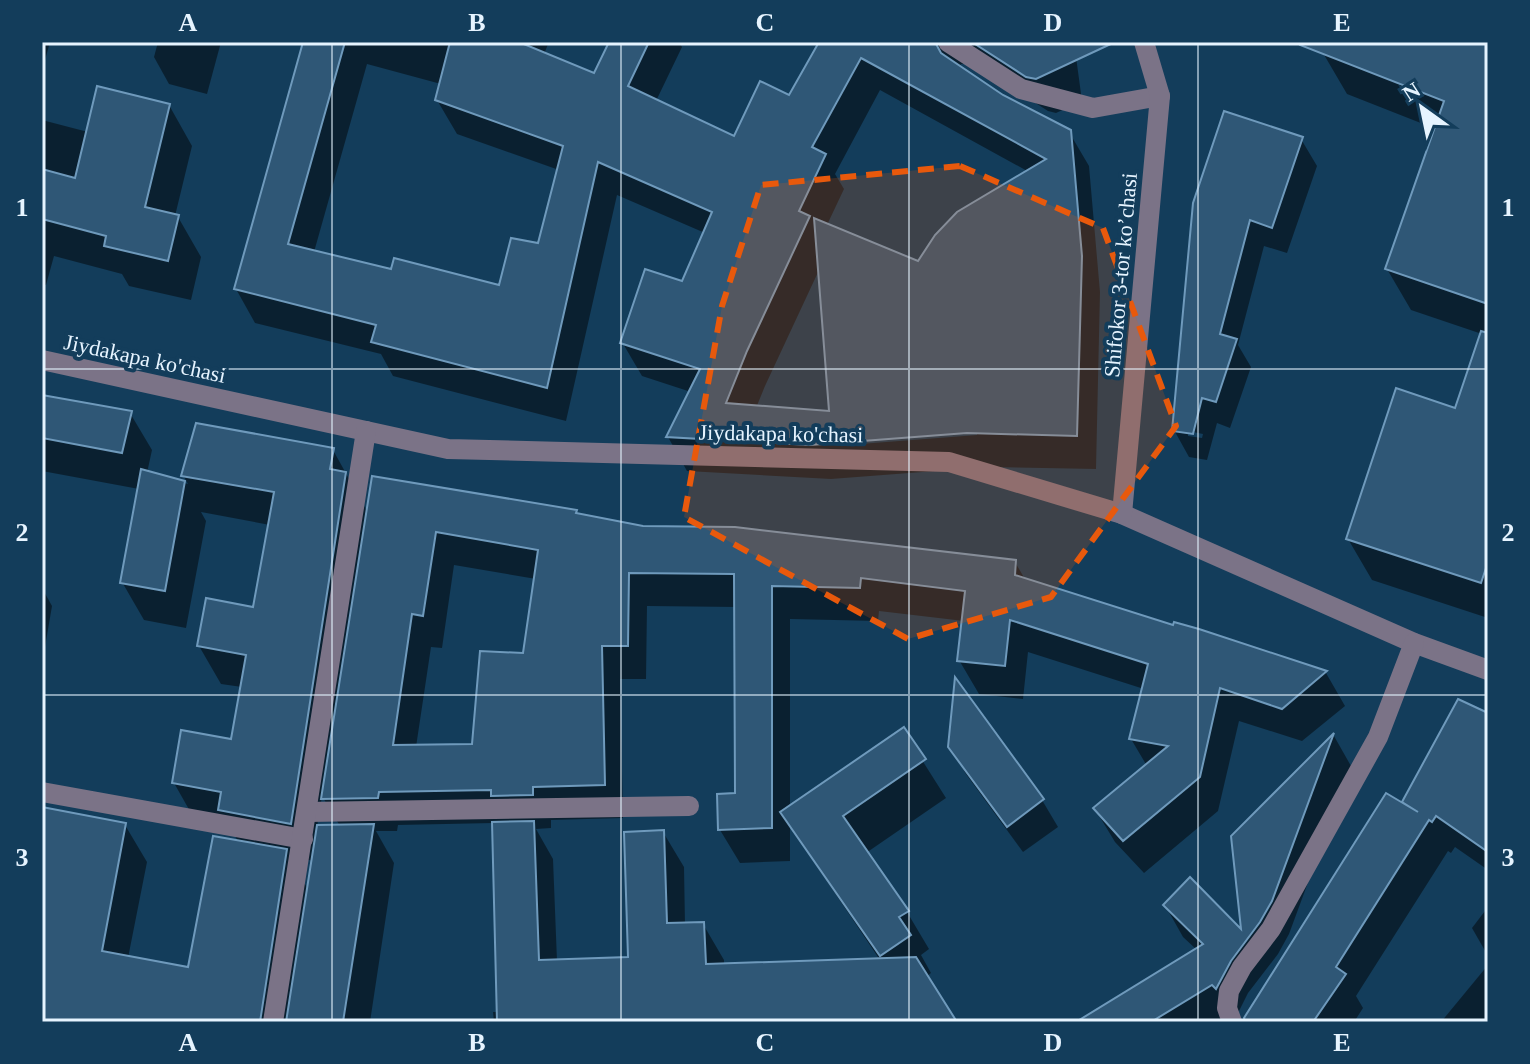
<svg xmlns="http://www.w3.org/2000/svg" width="1530" height="1064" viewBox="0 0 1530 1064" font-family="Georgia,serif">
<rect width="100%" height="100%" fill="#133d5b"/>
<g fill="#0007" fill-rule="evenodd">
<polygon points="42,42 50,42 42,71"/>
<polygon points="158,42 221,42 207,94 169,84 154,57"/>
<path d="M305,42h244l-5,12 51,22 17,-34h67l3,5 -26,54 79,38 55,-41 31,-56h253l8,59 -26,12 -8,-2 -73,-47h-14l-2,3 43,29 67,36 20,34 11,126 -4,177 -108,-2 -157,12 -144,-8 -19,-34 23,-45 -49,-16 -20,-34 61,-59 22,-50 -88,-38 -51,226 -173,-45 -12,-22 -126,-31 -19,-34zM367,64l74,20 -4,16 20,34 102,36 -19,75 -40,42 -108,-15 -78,-20zM880,90l149,82 -110,91 -92,-38 17,-36 -9,-15zM820,268l11,145 -75,-5 9,-22zM977,431v4l-130,10v-4z"/>
<polygon points="1327,42 1477,42 1488,46 1488,618 1372,580 1348,539 1456,411 1482,334 1411,310 1387,269 1436,129 1347,94 1323,53"/>
<polygon points="169,105 192,146 175,216 178,217 201,257 191,300 129,286 122,274 54,256 46,285 42,284 42,120 88,132"/>
<path d="M1301,139l16,27 -30,87 -23,-7 -26,99 13,22 -21,61 -13,-5 -10,37 -18,-3 -15,-27 21,-226zM1188,431l15,3 -1,4 -14,-2z"/>
<path d="M42,397l88,16 22,37 -5,23 41,11 -5,-9 150,-25 35,63 208,-1 2,4 65,12 372,34 11,19 148,47 24,3 128,42 19,33 -43,35 -63,-20 -21,90 -74,62 -29,-31 -20,-33 52,-43 -16,-27 13,-50 -116,-37 -5,47 -44,-5 -20,-34 5,-39 -85,-10 -1,10 -88,-2v189l113,-78 43,68 -80,55 41,59 22,37 -8,6 10,18 -5,4 29,45h-461l-1,-10h6l-5,-189 -96,2 -1,6h-21l18,32 -24,159h-328v-213l83,16 22,37 -19,96 62,11 49,-126 -9,-16 -35,-7 -21,-37 58,-42 10,-54 -21,-3 -22,-38 55,-37 16,-84 -69,-13 5,9 -20,107 -42,-8 -22,-38 17,-93 -97,-18zM454,565l82,14 -11,76 -51,91 -58,1 15,-100 11,1zM647,606l90,1v188l-17,35 20,33 50,-2v-35l90,134 -156,5v-5l-21,-36 -18,1 -1,-58 -21,-35 -33,126 -73,3 -4,-102 -17,-30 15,-1v-8l72,-2 -3,-139h26zM322,796l18,30 -23,1zM289,856l25,5 -5,30z"/>
<polygon points="42,588 52,606 45,647 42,646"/>
<polygon points="1488,715 1488,870 1455,847 1451,853 1448,851 1356,996 1363,1008 1354,1022 1254,1022 1408,809 1404,802"/>
<polygon points="1334,736 1351,766 1289,934 1278,954 1248,993 1235,1019 1231,1016 1221,1022 1082,1022 1197,950 1183,937 1165,905 1243,935 1233,837"/>
<polygon points="950,747 1042,800 1058,827 1023,852 966,774"/>
<polygon points="1488,907 1488,956 1472,928"/>
<polygon points="1488,965 1488,1022 1441,1022"/>
</g>
<g fill="#2f5776" stroke="#6f9abc" stroke-width="2" fill-rule="evenodd">
<path d="M303,42h42l-57,202 103,25 3,-11 105,27 12,-47 27,5 25,-97 -128,-46 15,-58h69l75,31 15,-31h40l-21,44 106,50 26,-55 29,14 30,-53h116l6,11 62,42 68,35 11,126 -5,180 -110,-3 -157,12 -144,-8 34,-68 -80,-26 25,-74 37,12 30,-69 -114,-50 -51,226 -176,-46 5,-17 -142,-36zM861,58l185,101 -89,53 -22,23 -17,26 -104,-43 15,193 -103,-8 21,-52 63,-135 -11,-5 27,-57 -14,-7z"/>
<polygon points="972,42 1115,42 1036,79 1026,77"/>
<polygon points="1301,42 1488,42 1488,304 1385,269 1444,101 1300,45"/>
<polygon points="97,86 170,104 145,207 179,215 168,261 104,246 106,236 42,219 42,169 75,178"/>
<polygon points="1224,111 1303,137 1272,228 1250,220 1220,334 1237,339 1216,402 1202,398 1193,434 1172,431 1193,203"/>
<polygon points="1481,331 1488,333 1488,562 1481,583 1346,539 1396,388 1455,408"/>
<polygon points="42,395 132,411 122,453 42,438"/>
<polygon points="196,423 334,448 330,469 346,472 291,824 218,810 221,792 172,783 181,730 231,739 246,655 197,646 206,598 253,607 274,492 181,476"/>
<polygon points="141,469 185,481 165,591 120,583"/>
<path d="M372,476l205,34 -1,3 67,13 92,1 281,33 -1,15 158,50 1,-3 25,7 128,42 -45,38 -62,-21 -20,89 -77,64 -30,-33 75,-62 -39,-7 19,-75 -138,-44 -5,46 -48,-5 8,-70 -104,-13 -1,10 -88,-2v242l-54,2 -1,-36 18,-1 -1,-219 -105,-1 -1,73h-26l3,139 -72,2v8l-42,1v-6l-112,2 -1,6 -57,1zM436,532l102,18 -15,103 -43,-2 -8,93 -79,1 19,-131 11,2z"/>
<polygon points="955,677 1044,799 1007,827 948,747"/>
<polygon points="1458,699 1488,713 1488,852 1436,816 1432,822 1429,820 1336,967 1346,974 1313,1022 1245,1022 1244,1018 1386,793 1418,812 1402,802"/>
<polygon points="904,727 926,759 843,816 909,911 899,917 911,935 880,956 780,812"/>
<polygon points="1334,733 1272,901 1260,922 1231,961 1216,989 1212,985 1151,1022 1076,1022 1203,944 1163,905 1190,877 1241,929 1231,836"/>
<polygon points="42,807 126,823 102,951 188,967 213,836 287,849 260,1022 42,1022"/>
<polygon points="534,821 539,960 628,957 624,832 664,830 667,923 704,922 706,964 916,957 957,1022 497,1022 492,822"/>
<polygon points="374,824 343,1022 286,1022 317,825"/>
</g>
<g fill="none" stroke-linecap="round" stroke-linejoin="round">
<g stroke="#7b7387" stroke-width="20">
<polyline points="948,42 1021,89 1093,108 1160,96"/>
<polyline points="42,360 448,449 949,462 1122,514 1414,643 1488,670"/>
<polyline points="1122,514 1160,96 1144,42"/>
<polyline points="42,792 303,839"/>
<polyline points="307,812 689,806"/>
<polyline points="273,1022 366,431"/>
<polyline points="1232,1022 1227,1008 1229,991 1242,967 1271,929 1378,737 1414,643"/>
</g>
</g>
<path fill="#e8590c" fill-opacity="0.2" stroke="#e8590c" stroke-width="6" stroke-dasharray="16 10" stroke-linejoin="round" d="M960,166l143,62 73,198 -125,171 -143,42 -224,-122 38,-211 39,-121z"/>
<path fill="none" stroke="#e6f4ff" stroke-width="2" stroke-opacity="0.55" d="M332,42v980M621,42v980M909,42v980M1198,42v980M42,369h1446M42,695h1446"/>
<g text-anchor="middle" stroke-width="8" stroke-linejoin="round" paint-order="stroke">
<g font-size="22" fill="#e6f4ff" stroke="#133d5b">
<text transform="translate(1120 275) rotate(-85)" y="8">Shifokor 3-tor koʼchasi</text>
<text transform="translate(145 358) rotate(12)" y="8">Jiydakapa ko'chasi</text>
<text transform="translate(781 433) rotate(1)" y="8">Jiydakapa ko'chasi</text>
</g>
</g>
<rect width="1530" height="1064" fill="none" stroke="#133d5b" stroke-width="88"/>
<g transform="translate(1422 108) rotate(327)" stroke="#133d5b" stroke-width="6" paint-order="stroke">
<path d="M0-6L14 30L0 20L-14 30Z" fill="#e6f4ff"/>
<text y="-12" font-size="22" font-weight="bold" text-anchor="middle" fill="#e6f4ff">N</text>
</g>
<rect x="44" y="44" width="1442" height="976" fill="none" stroke="#e6f4ff" stroke-width="3"/>
<g font-size="26" text-anchor="middle" font-weight="bold" fill="#e6f4ff">
<text x="188" y="31">A</text>
<text x="477" y="31">B</text>
<text x="765" y="31">C</text>
<text x="1053" y="31">D</text>
<text x="1342" y="31">E</text>
<text x="22" y="216">1</text>
<text x="1508" y="216">1</text>
<text x="22" y="541">2</text>
<text x="1508" y="541">2</text>
<text x="22" y="866">3</text>
<text x="1508" y="866">3</text>
<text x="188" y="1051">A</text>
<text x="477" y="1051">B</text>
<text x="765" y="1051">C</text>
<text x="1053" y="1051">D</text>
<text x="1342" y="1051">E</text>
</g>
</svg>
